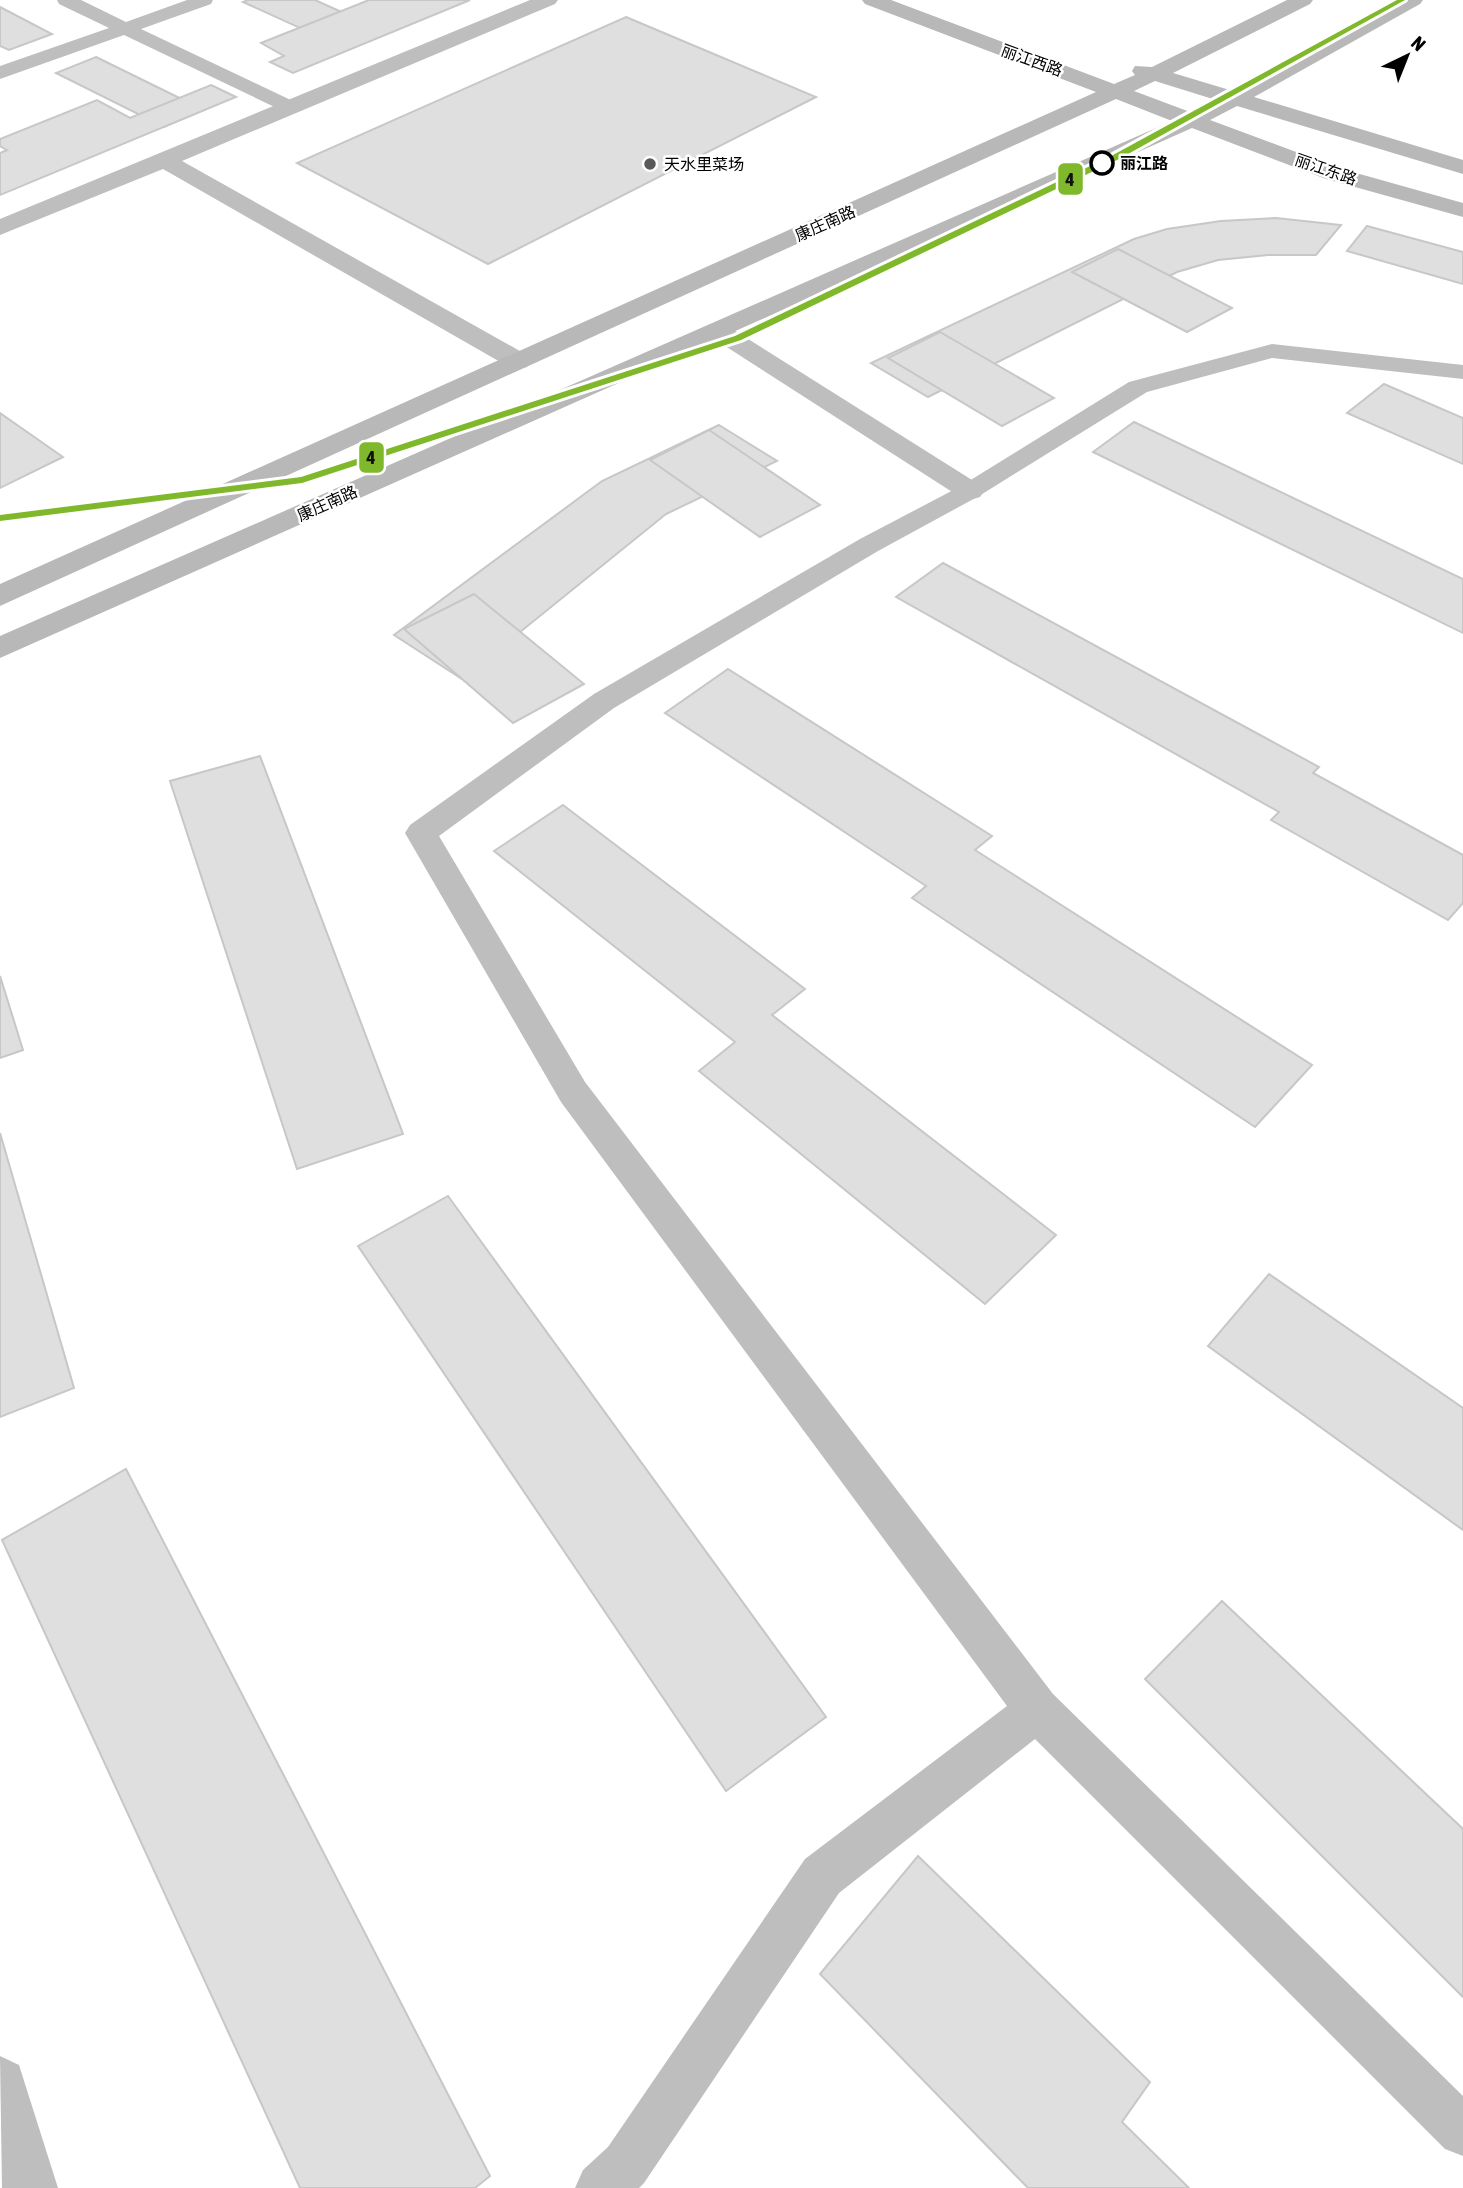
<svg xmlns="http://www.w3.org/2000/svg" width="1463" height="2188" viewBox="0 0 1463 2188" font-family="'Asap Condensed','Noto Sans SC',sans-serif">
<rect width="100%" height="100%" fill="#fff"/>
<g fill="#dfdfdf" stroke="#c7c7c7" stroke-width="2">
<polygon points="248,0 315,0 386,32 346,49 243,2"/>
<polygon points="369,0 470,0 293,73 270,62 284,56 261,43"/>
<polygon points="0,7 52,34 9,50 0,46"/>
<polygon points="626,17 816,97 488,264 297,163"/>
<polygon points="96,57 204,110 164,127 56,73"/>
<polygon points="211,85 236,97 0,195 0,153 7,150 0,146 0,139 97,100 130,118"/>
<polygon points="1276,218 1341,225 1316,255 1268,255 1218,260 1177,272 928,397 871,363 1134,239 1167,229 1221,221"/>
<polygon points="1367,226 1463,252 1463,284 1347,251"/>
<polygon points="1118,249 1232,308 1187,332 1072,272"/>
<polygon points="940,332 1054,398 1002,426 888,358"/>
<polygon points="1384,384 1463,418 1463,464 1347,413"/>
<polygon points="0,413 63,457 0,488"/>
<polygon points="1134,422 1463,579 1463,633 1093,452"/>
<polygon points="719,425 777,461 666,514 462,679 394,635 602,481"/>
<polygon points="709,430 820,505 760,537 650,460"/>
<polygon points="943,563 1319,767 1313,773 1463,855 1463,903 1448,920 1271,820 1279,812 896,597"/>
<polygon points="474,594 584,684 513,723 404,629"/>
<polygon points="728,669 992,836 975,850 1312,1065 1255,1127 912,898 926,886 665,713"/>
<polygon points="260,756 403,1134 297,1169 170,781"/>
<polygon points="563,805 805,989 772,1015 1056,1235 985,1304 699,1071 735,1042 494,851"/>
<polygon points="0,976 23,1050 0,1058"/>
<polygon points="0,1133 74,1388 0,1417"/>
<polygon points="448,1196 826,1717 726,1791 358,1246"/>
<polygon points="1269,1274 1463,1408 1463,1530 1208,1346"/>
<polygon points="126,1469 490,2176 475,2188 300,2188 2,1540"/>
<polygon points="1222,1601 1463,1829 1463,1997 1145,1679"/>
<polygon points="918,1856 1150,2082 1122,2122 1189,2188 1028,2188 820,1974"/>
</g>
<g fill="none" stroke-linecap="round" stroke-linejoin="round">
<g fill="#bebebe" fill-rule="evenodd">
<polygon points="57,0 81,0 126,22 187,0 213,0 211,4 141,29 297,103 300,107 297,111 283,111 124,35 0,79 0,66 109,28 59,4"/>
<polygon points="1272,344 1463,365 1463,379 1272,358 1147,392 979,496 878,551 614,708 439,836 585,1082 1053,1694 1463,2096 1463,2156 1445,2149 1035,1739 839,1893 644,2183 639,2188 575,2188 583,2170 608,2147 805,1859 1007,1706 561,1102 405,833 410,825 594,694 860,539 961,486 1129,382"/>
</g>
<g fill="#bebebe" fill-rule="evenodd">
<polygon points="530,0 558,0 555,4 182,161 527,355 531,361 527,367 518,369 509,367 163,169 0,235 0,219"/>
<polygon points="717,322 726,325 980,485 984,491 980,497 970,500 960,497 708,335 704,330 708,325"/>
<polygon points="0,2056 19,2065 58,2188 2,2188"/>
</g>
<path fill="#b8b8b8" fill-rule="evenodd" d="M862,0h29l223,84 21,-9 -3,-4 3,-5 17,1 135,-67h26l-3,4 -137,69 60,18 165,-91h25l-3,4 -166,93 209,63v14l-226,-68 -27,14 132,49 121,34v14l-137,-38 -134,-51 -1192,530v-22l1172,-515 -56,-22 -1116,507v-22l1096,-492 -231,-88zM1155,81l61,19 -26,12 -56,-21z"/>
<g stroke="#fff" stroke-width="6">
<polygon id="metro-1" points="1397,0 1405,0 1119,159 741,340 302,483 0,521 0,515 301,477 735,336 1113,155"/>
</g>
<use href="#metro-1" fill="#80b82b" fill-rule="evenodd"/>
</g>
<circle fill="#fff" stroke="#000" stroke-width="3.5" cx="1102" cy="163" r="11"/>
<circle fill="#595959" stroke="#fff" stroke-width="2.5" cx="650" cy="164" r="7"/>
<g text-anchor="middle" stroke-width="5" stroke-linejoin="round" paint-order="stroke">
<g font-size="16" fill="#000" stroke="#fff">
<text transform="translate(1032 60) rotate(20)" y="6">丽江西路</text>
<text transform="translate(1326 169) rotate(19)" y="6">丽江东路</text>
<text transform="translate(825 223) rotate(-24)" y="6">康庄南路</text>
<text transform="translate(327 503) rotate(-24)" y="6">康庄南路</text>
</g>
<g font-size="16" font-weight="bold" fill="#000" stroke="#fff" text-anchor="start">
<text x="1120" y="169">丽江路</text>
</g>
<g font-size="16" fill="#000" stroke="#fff" text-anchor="start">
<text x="664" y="170">天水里菜场</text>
</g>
</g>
<g stroke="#fff" stroke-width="2.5">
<rect x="1057" y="162" width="27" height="34" rx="7" fill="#80b82b"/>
<rect x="358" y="441" width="27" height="33" rx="7" fill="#80b82b"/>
</g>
<g font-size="19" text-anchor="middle" font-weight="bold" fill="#111">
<text x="1070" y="186">4</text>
<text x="371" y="464">4</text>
</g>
<g transform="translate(1407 56) rotate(43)" stroke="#ffffff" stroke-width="5" paint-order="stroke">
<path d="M0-5L12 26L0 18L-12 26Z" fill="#000000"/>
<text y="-10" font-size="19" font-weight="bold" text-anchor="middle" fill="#000000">N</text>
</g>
</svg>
